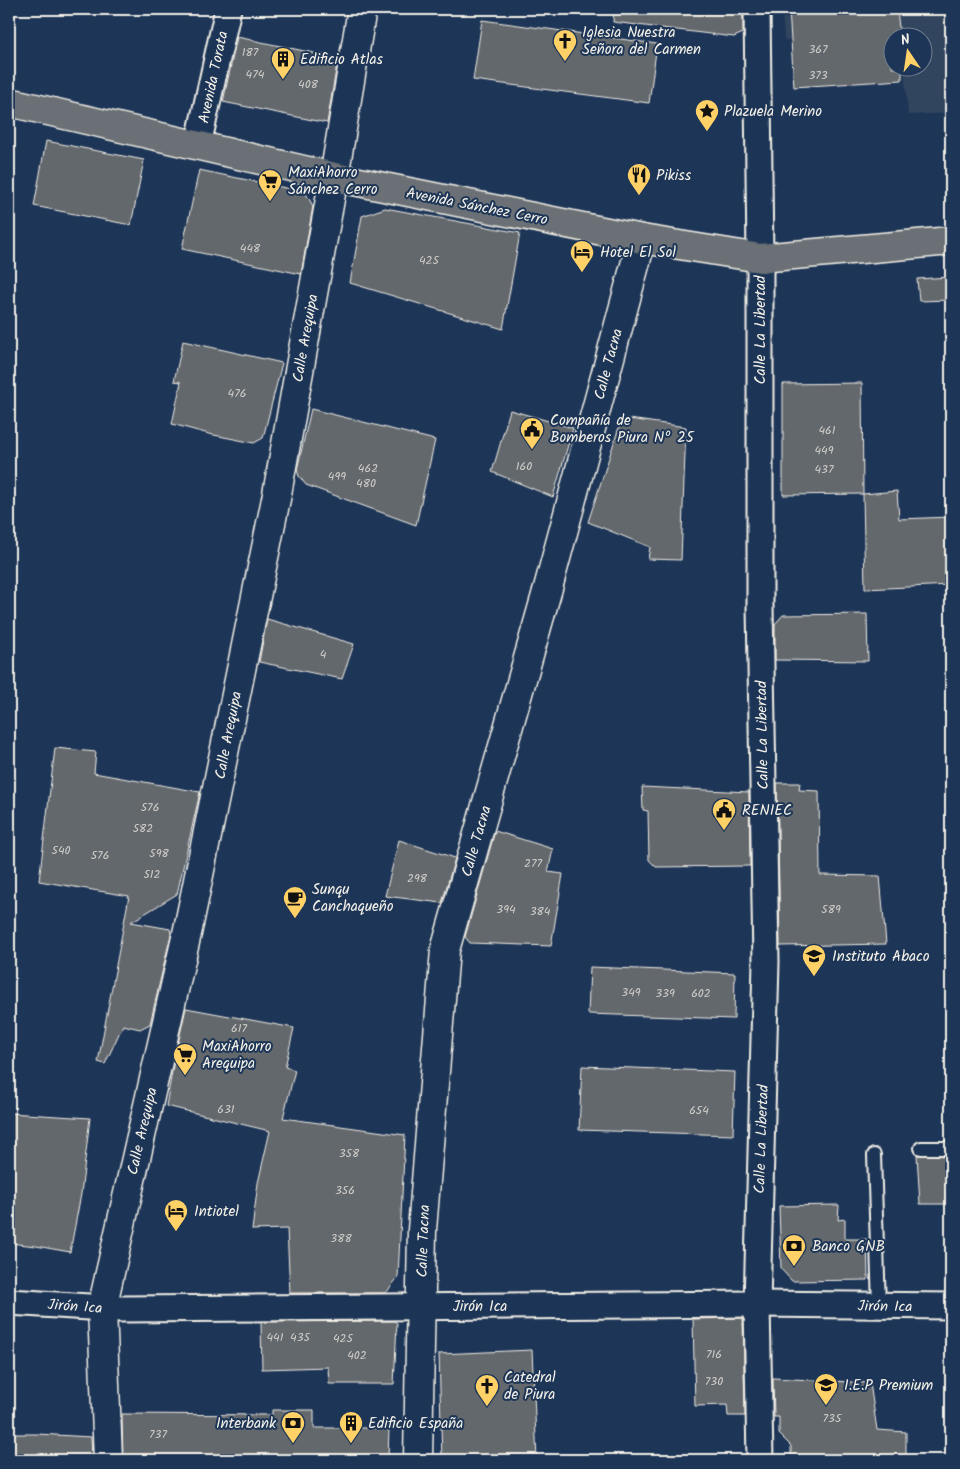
<svg xmlns="http://www.w3.org/2000/svg" width="960" height="1469" viewBox="0 0 960 1469" font-family="Kalam,sans-serif">
<rect width="100%" height="100%" fill="#1d3557"/>
<filter id="ink" filterUnits="userSpaceOnUse"><feTurbulence type="fractalNoise" baseFrequency=".02" numOctaves="2"/><feDisplacementMap in="SourceGraphic" scale="10" xChannelSelector="R" yChannelSelector="G"/><feConvolveMatrix kernelMatrix="1 2 1 2 8 2 1 2 1" color-interpolation-filters="sRGB"/></filter>
<g filter="url(#ink)">
<polygon fill="#32445e" points="782,9 951,9 951,113 908,115 904,68 922,68 922,38 902,37 901,35 784,40"/>
<g fill="#63676d" stroke="#f4f1e8">
<polygon points="614,9 743,9 743,33 734,37 613,22"/>
<polygon points="789,9 897,9 900,38 892,38 892,68 902,68 902,80 794,87"/>
<polygon points="482,20 657,44 649,103 473,80"/>
<polygon points="237,37 338,58 327,123 223,102"/>
<polygon points="46,141 144,160 131,225 34,206"/>
<polygon points="199,170 305,192 313,206 301,274 182,249"/>
<polygon points="385,208 520,233 503,329 350,283 362,216"/>
<polygon points="951,277 951,300 919,301 917,279"/>
<polygon points="183,341 282,363 263,438 254,443 209,434 172,424 181,382 174,381"/>
<polygon points="862,383 863,494 783,495 783,384"/>
<polygon points="311,409 435,440 416,525 306,485 299,476 297,470"/>
<polygon points="510,410 573,428 553,497 492,472"/>
<polygon points="622,418 686,427 681,560 648,559 650,547 588,522"/>
<polygon points="897,491 899,519 951,517 951,585 865,589 863,494"/>
<polygon points="867,614 868,661 775,660 775,624 783,615"/>
<polygon points="267,619 354,644 342,679 259,662"/>
<polygon points="55,748 96,752 94,773 200,792 177,894 131,922 170,929 171,934 150,1024 140,1029 123,1025 105,1064 98,1062 129,896 39,881"/>
<polygon points="777,783 800,783 799,790 819,791 820,875 880,876 886,944 780,946"/>
<polygon points="642,787 749,792 750,866 656,867 649,860 648,811 643,810"/>
<polygon points="495,831 553,849 548,872 563,874 551,946 470,943 465,937"/>
<polygon points="399,840 455,858 442,903 385,896"/>
<polygon points="590,967 735,973 734,1019 588,1014"/>
<polygon points="186,1008 294,1028 285,1067 295,1070 283,1118 405,1135 398,1277 386,1293 290,1293 287,1229 252,1230 258,1183 270,1131 166,1106 173,1066"/>
<polygon points="582,1066 735,1072 733,1135 579,1130"/>
<polygon points="9,1113 90,1118 81,1194 70,1252 36,1246 9,1243"/>
<polygon points="917,1155 951,1156 951,1204 920,1204"/>
<polygon points="839,1205 838,1220 845,1219 845,1239 867,1239 868,1280 792,1281 781,1269 779,1206"/>
<polygon points="743,1318 745,1416 728,1416 727,1405 695,1406 693,1319"/>
<polygon points="394,1321 397,1323 394,1384 329,1384 328,1367 262,1369 261,1322"/>
<polygon points="532,1350 537,1460 442,1460 439,1354"/>
<polygon points="773,1378 870,1383 877,1430 906,1432 906,1460 791,1460 791,1446 779,1434 779,1417 774,1417"/>
<polygon points="272,1410 314,1410 314,1428 389,1428 388,1460 123,1460 122,1414 272,1415"/>
<polygon points="9,1434 37,1434 91,1437 92,1460 9,1460"/>
</g>
<g fill="none" stroke-linecap="round" stroke-linejoin="round">
<g stroke="#f4f1e8" stroke-width="16">
<g id="service">
<polyline points="921,1148 951,1148"/>
<polyline points="874,1155 879,1306"/>
</g>
</g>
<g stroke="#f4f1e8" stroke-width="29">
<g id="minor">
<polyline points="757,9 760,258 760,606 766,962 757,1304 760,1460"/>
<polyline points="198,145 228,9"/>
<polyline points="9,1302 121,1309 757,1304 951,1306"/>
</g>
</g>
<g stroke="#f4f1e8" stroke-width="31">
<g id="tertiary">
<polyline points="108,1460 102,1308 188,929 277,494 334,177 362,9"/>
<polyline points="418,1460 422,1230 445,950 548,588 642,239"/>
</g>
</g>
<g stroke="#f4f1e8" stroke-width="31">
<polyline id="primary" points="9,102 334,177 642,239 760,258 951,241"/>
</g>
<use href="#service" stroke="#1d3557" stroke-width="12"/>
<use href="#minor" stroke="#1d3557" stroke-width="25"/>
<use href="#tertiary" stroke="#1d3557" stroke-width="28"/>
<use href="#primary" stroke="#6a7074" stroke-width="28"/>
</g>
</g>
<defs>
<g id="church-pin" transform="scale(1.25)"><path d="M0 17L-7.5 6A9.5 9.5 0 1 1 7.5 6Z" fill="#ffd166" stroke="#1d3557"/><path d="M-1.2-6h2.4v3.5h3.3v2.4h-3.3V6h-2.4V-.1h-3.3v-2.4h3.3Z" fill="#111"/></g>
<g id="building-pin" transform="scale(1.25)"><path d="M0 17L-7.5 6A9.5 9.5 0 1 1 7.5 6Z" fill="#ffd166" stroke="#1d3557"/><path d="M-4-6H4V6H1V3H-1V6H-4ZM-2.5-4.3h1.7v1.8h-1.7ZM.8-4.3h1.7v1.8H.8ZM-2.5-1h1.7V.8h-1.7ZM.8-1h1.7V.8H.8Z" fill="#111"/></g>
<g id="sight-pin" transform="scale(1.25)"><path d="M0 17L-7.5 6A9.5 9.5 0 1 1 7.5 6Z" fill="#ffd166" stroke="#1d3557"/><path d="M0-6L1.8-2.2L6-1.7L2.9 1.2L3.7 5.4L0 3.3L-3.7 5.4L-2.9 1.2L-6-1.7L-1.8-2.2Z" fill="#111"/></g>
<g id="restaurant-pin" transform="scale(1.25)"><path d="M0 17L-7.5 6A9.5 9.5 0 1 1 7.5 6Z" fill="#ffd166" stroke="#1d3557"/><path d="M-5-6h1v4h1v-4h1v4h1v-4h1v5L-1.5 .5V6h-2V.5L-5-1ZM5-6V6H3V1.5H1.5Q1.5-4 5-6Z" fill="#111"/></g>
<g id="supermarket-pin" transform="scale(1.25)"><path d="M0 17L-7.5 6A9.5 9.5 0 1 1 7.5 6Z" fill="#ffd166" stroke="#1d3557"/><path d="M-6-5.5h2.5l.6 2H6L4.5 2H-2.5L-4.4-4H-6ZM-1.5 3.2a1.3 1.3 0 1 0 .1 0ZM3 3.2a1.3 1.3 0 1 0 .1 0Z" fill="#111"/></g>
<g id="hotel-pin" transform="scale(1.25)"><path d="M0 17L-7.5 6A9.5 9.5 0 1 1 7.5 6Z" fill="#ffd166" stroke="#1d3557"/><path d="M-6-4.5h1.5V1H6V5H4.5V3h-9V5H-6ZM-4 0a1.8 1.8 0 1 1 3.6 0ZM.5 0V-2.5h3Q6-2.5 6 0Z" fill="#111"/></g>
<g id="civic-pin" transform="scale(1.25)"><path d="M0 17L-7.5 6A9.5 9.5 0 1 1 7.5 6Z" fill="#ffd166" stroke="#1d3557"/><path d="M-.6-6.5H3V-4.5H.6V-3L4-1V1h2V6H-6V1h2V-1L-.6-3ZM-1.2 2.5V6h2.4V2.5Z" fill="#111"/></g>
<g id="cafe-pin" transform="scale(1.25)"><path d="M0 17L-7.5 6A9.5 9.5 0 1 1 7.5 6Z" fill="#ffd166" stroke="#1d3557"/><path d="M-5.5-4.5H6V0H3Q3 3.5 0 3.5H-2.5Q-5.5 3.5-5.5 0ZM3-3.2v2h1.7v-2ZM-6 4.5H4V6H-6Z" fill="#111"/></g>
<g id="university-pin" transform="scale(1.25)"><path d="M0 17L-7.5 6A9.5 9.5 0 1 1 7.5 6Z" fill="#ffd166" stroke="#1d3557"/><path d="M0-5L7-2L0 1L-7-2ZM-4 1L0 2.5L4 1V4Q0 6-4 4Z" fill="#111"/></g>
<g id="bank-pin" transform="scale(1.25)"><path d="M0 17L-7.5 6A9.5 9.5 0 1 1 7.5 6Z" fill="#ffd166" stroke="#1d3557"/><path d="M-6-4H6V4H-6ZM0-2.3a2.3 2.3 0 1 0 0 4.6a2.3 2.3 0 1 0 0-4.6Z" fill="#111"/></g>
<g id="school-pin" transform="scale(1.25)"><path d="M0 17L-7.5 6A9.5 9.5 0 1 1 7.5 6Z" fill="#ffd166" stroke="#1d3557"/><path d="M0-5L7-2L0 1L-7-2ZM-4 1L0 2.5L4 1V4Q0 6-4 4Z" fill="#111"/></g>
</defs>
<g fill-rule="evenodd">
<use href="#church-pin" x="565" y="41"/>
<use href="#building-pin" x="283" y="59"/>
<use href="#sight-pin" x="707" y="111"/>
<use href="#restaurant-pin" x="639" y="175"/>
<use href="#supermarket-pin" x="270" y="181"/>
<use href="#hotel-pin" x="582" y="252"/>
<use href="#civic-pin" x="532" y="429"/>
<use href="#civic-pin" x="724" y="810"/>
<use href="#cafe-pin" x="295" y="898"/>
<use href="#university-pin" x="814" y="956"/>
<use href="#supermarket-pin" x="185" y="1055"/>
<use href="#hotel-pin" x="176" y="1211"/>
<use href="#bank-pin" x="794" y="1246"/>
<use href="#school-pin" x="826" y="1385"/>
<use href="#church-pin" x="487" y="1386"/>
<use href="#bank-pin" x="293" y="1423"/>
<use href="#building-pin" x="351" y="1423"/>
</g>
<g text-anchor="middle" stroke-width="4" stroke-linejoin="round" paint-order="stroke">
<g font-size="12" fill="#d0cec9">
<text x="818" y="53">367</text>
<text x="250" y="56">187</text>
<text x="255" y="78">474</text>
<text x="818" y="79">373</text>
<text x="308" y="88">408</text>
<text x="250" y="252">448</text>
<text x="429" y="264">425</text>
<text x="237" y="397">476</text>
<text x="827" y="434">461</text>
<text x="824" y="454">449</text>
<text x="524" y="470">160</text>
<text x="368" y="472">462</text>
<text x="824" y="473">437</text>
<text x="337" y="480">499</text>
<text x="366" y="487">480</text>
<text x="323" y="658">4</text>
<text x="150" y="811">576</text>
<text x="143" y="832">582</text>
<text x="61" y="854">540</text>
<text x="159" y="857">598</text>
<text x="100" y="859">576</text>
<text x="533" y="867">277</text>
<text x="152" y="878">512</text>
<text x="417" y="882">298</text>
<text x="506" y="913">394</text>
<text x="831" y="913">589</text>
<text x="540" y="915">384</text>
<text x="631" y="996">349</text>
<text x="665" y="997">339</text>
<text x="701" y="997">602</text>
<text x="239" y="1032">617</text>
<text x="226" y="1113">631</text>
<text x="699" y="1114">654</text>
<text x="349" y="1157">358</text>
<text x="345" y="1194">356</text>
<text x="341" y="1242">388</text>
<text x="275" y="1341">441</text>
<text x="300" y="1341">435</text>
<text x="343" y="1342">425</text>
<text x="714" y="1358">716</text>
<text x="357" y="1359">402</text>
<text x="714" y="1385">730</text>
<text x="832" y="1422">735</text>
<text x="158" y="1438">737</text>
</g>
<g font-size="15" fill="#f4f1e8" stroke="#1d3557" text-anchor="start">
<text x="582" y="37">Iglesia Nuestra<tspan x="582" dy="17">Señora del Carmen</tspan></text>
<text x="300" y="64">Edificio Atlas</text>
<text x="724" y="116">Plazuela Merino</text>
<text x="288" y="177">MaxiAhorro<tspan x="288" dy="17">Sánchez Cerro</tspan></text>
<text x="656" y="180">Pikiss</text>
<text x="600" y="257">Hotel El Sol</text>
<text x="550" y="425">Compañía de<tspan x="550" dy="17">Bomberos Piura Nº 25</tspan></text>
<text x="742" y="815">RENIEC</text>
<text x="312" y="894">Sunqu<tspan x="312" dy="17">Canchaqueño</tspan></text>
<text x="832" y="961">Instituto Abaco</text>
<text x="202" y="1051">MaxiAhorro<tspan x="202" dy="17">Arequipa</tspan></text>
<text x="194" y="1216">Intiotel</text>
<text x="812" y="1251">Banco GNB</text>
<text x="504" y="1382">Catedral<tspan x="504" dy="17">de Piura</tspan></text>
<text x="844" y="1390">I.E.P Premium</text>
<text x="276" y="1428" text-anchor="end">Interbank</text>
<text x="368" y="1428">Edificio España</text>
</g>
<g font-size="15" fill="#f4f1e8" stroke="#1d3557">
<text transform="translate(213 77) rotate(-78)" y="5">Avenida Torata</text>
<text transform="translate(477 206) rotate(11)" y="5">Avenida Sánchez Cerro</text>
<text transform="translate(760 330) rotate(-90)" y="5">Calle La Libertad</text>
<text transform="translate(305 338) rotate(-80)" y="5">Calle Arequipa</text>
<text transform="translate(608 364) rotate(-75)" y="5">Calle Tacna</text>
<text transform="translate(228 735) rotate(-79)" y="5">Calle Arequipa</text>
<text transform="translate(762 735) rotate(-91)" y="5">Calle La Libertad</text>
<text transform="translate(476 841) rotate(-74)" y="5">Calle Tacna</text>
<text transform="translate(142 1131) rotate(-77)" y="5">Calle Arequipa</text>
<text transform="translate(761 1139) rotate(-88)" y="5">Calle La Libertad</text>
<text transform="translate(423 1241) rotate(-88)" y="5">Calle Tacna</text>
<text transform="translate(75 1306) rotate(4)" y="5">Jirón Ica</text>
<text x="480" y="1311">Jirón Ica</text>
<text transform="translate(885 1306) rotate(1)" y="5">Jirón Ica</text>
</g>
</g>
<rect width="960" height="1469" fill="none" stroke="#1d3557" stroke-width="30"/>
<rect x="15" y="15" width="930" height="1439" fill="none" stroke="#f4f1e8" stroke-width="2" filter="url(#ink)"/>
<g transform="translate(908 52) rotate(347)"><circle r="24" fill="#1d3557" stroke="#738091"/>
<path d="M0-4L9 19L0 12L-9 19Z" fill="#ffd166"/>
<text y="-8" font-size="14" font-weight="bold" text-anchor="middle" fill="#f4f1e8">N</text>
</g>
</svg>
